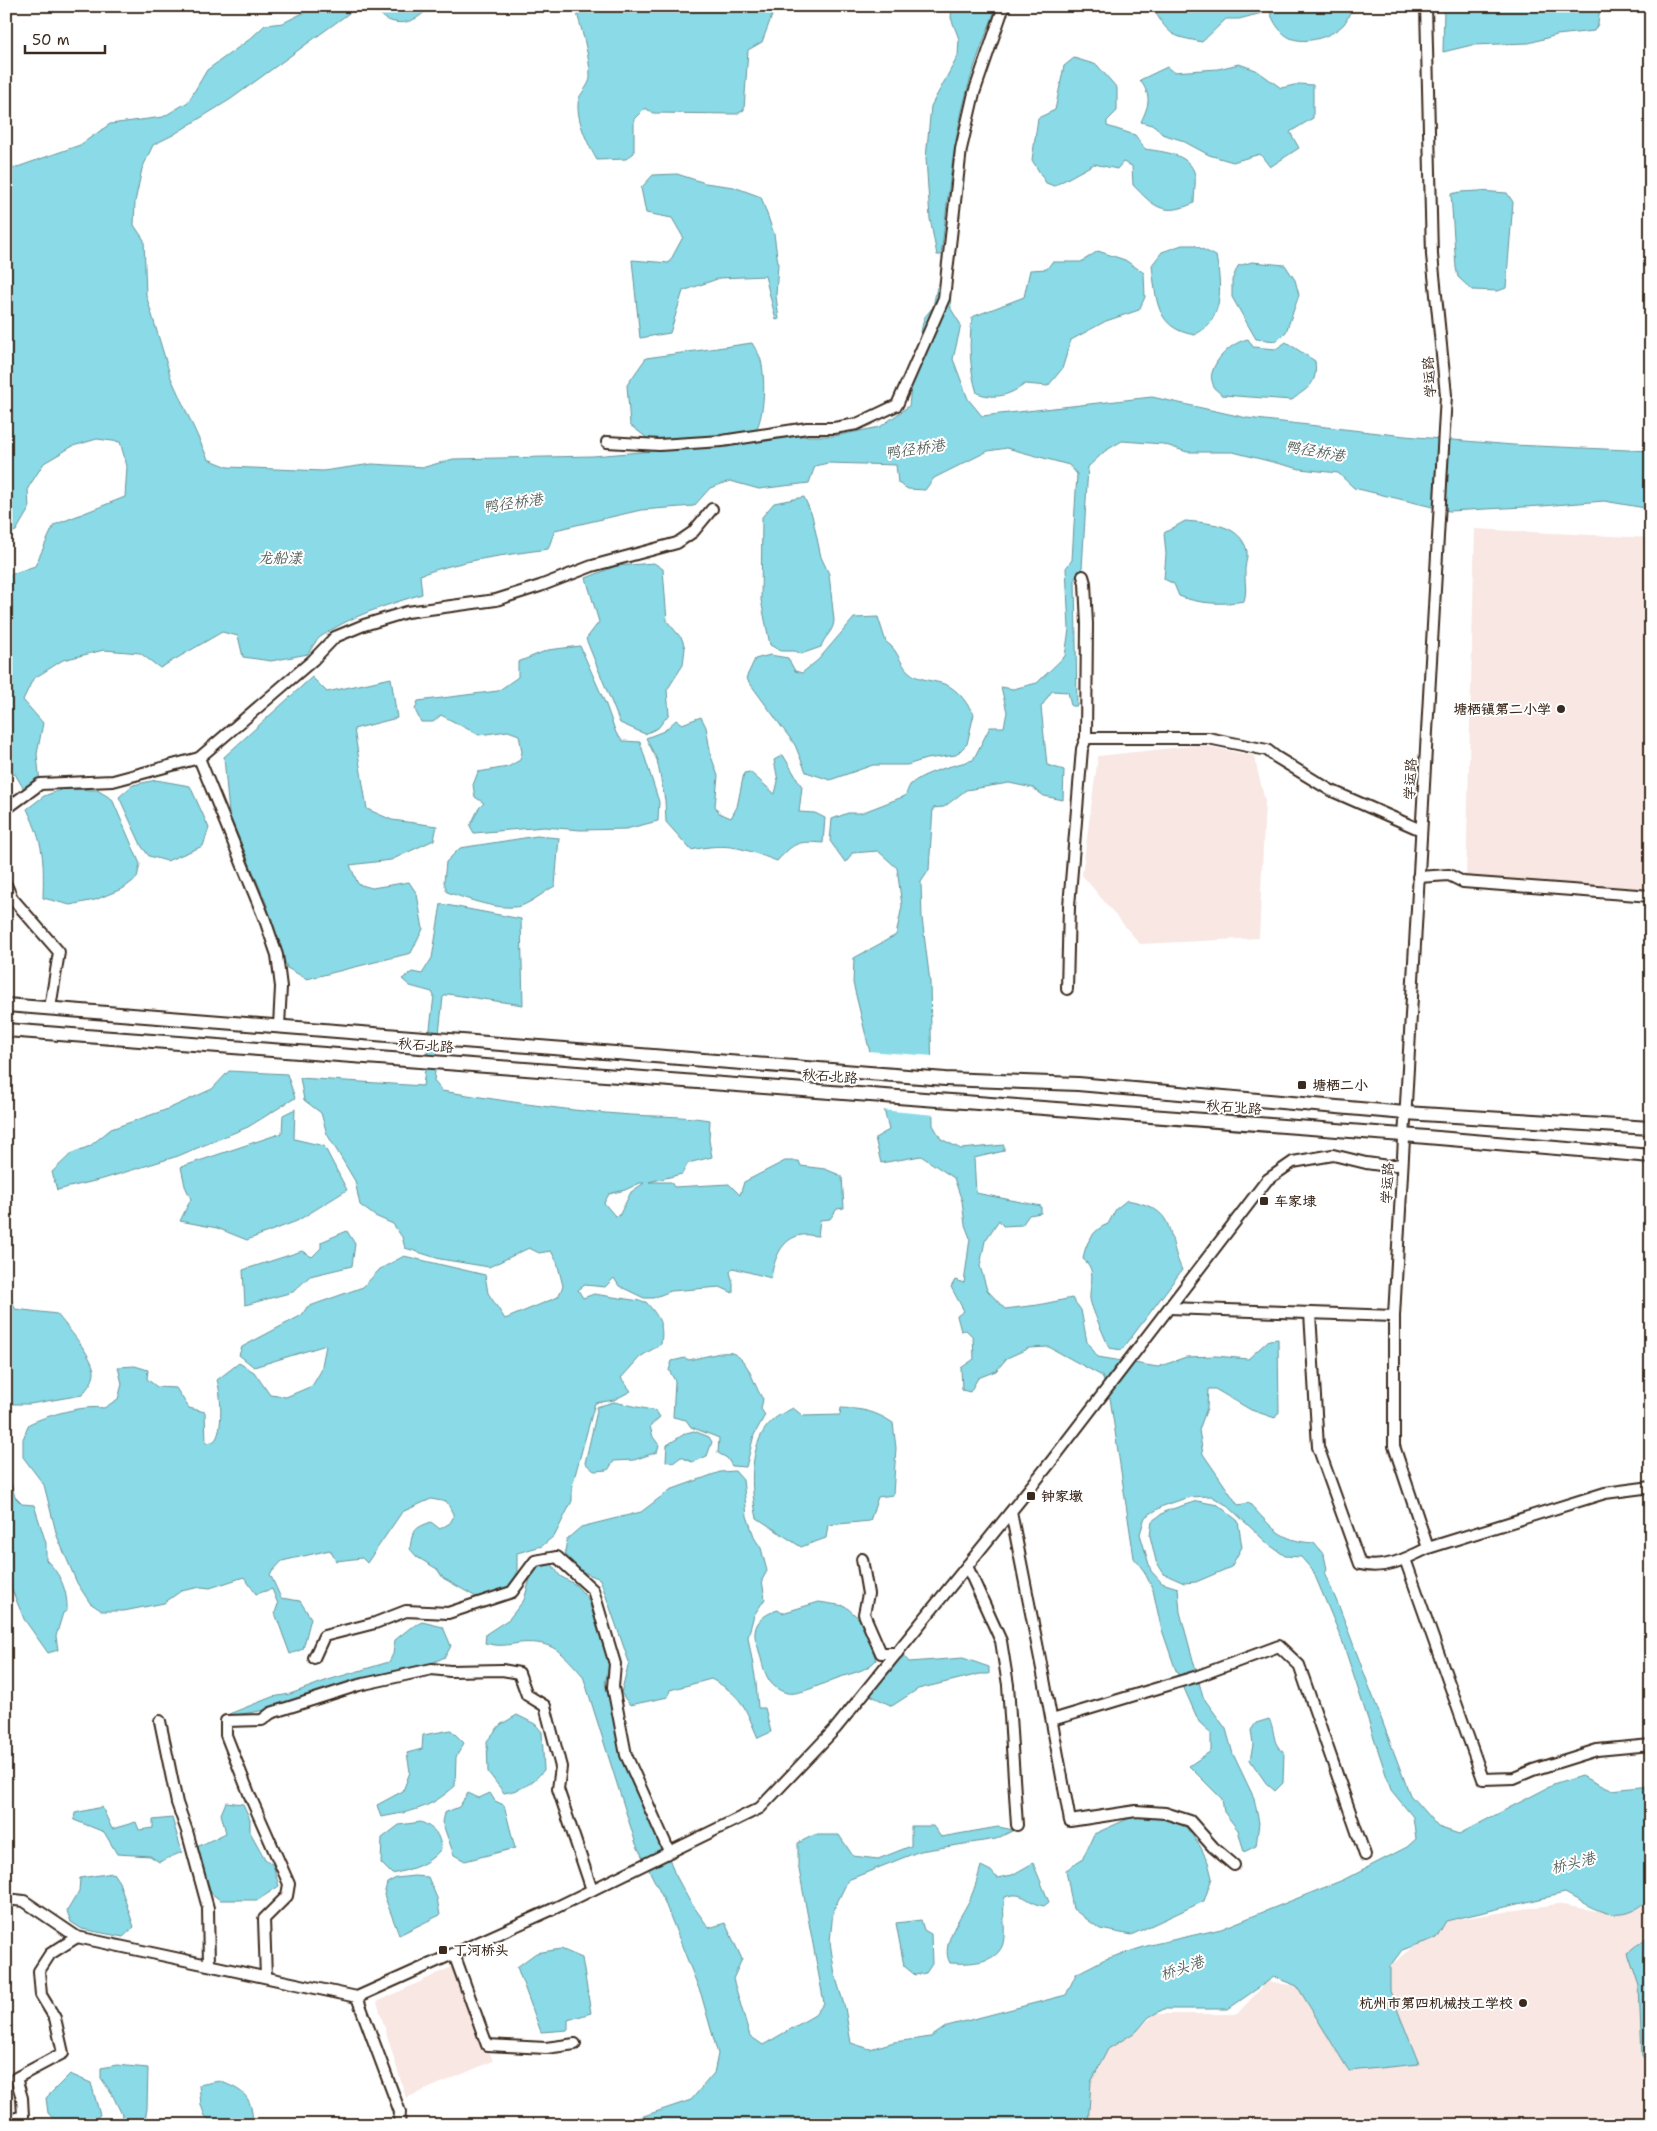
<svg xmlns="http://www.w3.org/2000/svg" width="1657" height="2131" viewBox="0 0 1657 2131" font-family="'Shantell Sans','LXGW WenKai TC',sans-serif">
<rect width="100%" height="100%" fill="#fff"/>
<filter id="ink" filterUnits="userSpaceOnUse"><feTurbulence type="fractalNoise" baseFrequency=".02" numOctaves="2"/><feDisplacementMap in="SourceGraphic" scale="10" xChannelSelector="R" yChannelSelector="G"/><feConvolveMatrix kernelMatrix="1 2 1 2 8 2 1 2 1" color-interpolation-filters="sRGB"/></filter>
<g filter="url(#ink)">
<g fill="#f8e7e3">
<polygon points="1475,529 1651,538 1651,894 1466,880"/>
<polygon points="1201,745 1254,756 1265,801 1259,938 1140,944 1082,875 1098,756"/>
<polygon points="1651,1897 1651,2125 1088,2125 1091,2082 1108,2049 1137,2031 1155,2014 1237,2014 1267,1982 1297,1986 1349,2071 1419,2064 1390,1991 1390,1966 1446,1921 1557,1904 1596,1911 1632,1910"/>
<polygon points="456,1965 493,2061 406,2098 377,2002"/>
</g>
<g fill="#8adae7" stroke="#6a9497" fill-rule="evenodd">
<path d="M317,6h50l-15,5 -121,88 -58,36 -20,10 -11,24 -7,33 -1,23 10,15 2,55 25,83 37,81 20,8 95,4 49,-7 53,3 28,-8 140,-3 119,-10 78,-10h44l46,-9 29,-21 4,-38 11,-50 9,-11 4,-20 13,1 1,21 10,16 -8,34 15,40 14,17 170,-19 95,21 158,18 108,9 138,6v58l-47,-8 -62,5 -93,5 -95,-23 -16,-15 -38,-4 -67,-17h-46l-24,-8 -41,-3 -17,10 -17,16 -6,102 -7,9 2,128h-6l-3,-14 -16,-1 -11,16 6,58 17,5 -1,30 -19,-4 -11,-8 -24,-5 -43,7 -22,17 -11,1 -4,62 -8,12 1,36 8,64 3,143 8,14 20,10 43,-4v6l-30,7 2,35 65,13v7l-12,2 -7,10 -19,1 -4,-6 -14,21 -5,25 7,24 18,19 33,-4 34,-7 9,12 6,32 11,15 60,10 28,-10 30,-1 32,3 21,-19 9,-1 1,73 -4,6 -24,-8 -36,-21h-7l-1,19 -8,22 4,24 35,51 11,-2c23,24 30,38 65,40l10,12 3,14 -2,5 15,35 70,186 28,32 21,7 94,-49 28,-9 30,14 40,-4v111c-29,32 -55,13 -86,-4l-119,28 -10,17 -34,12 -12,16v25l29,73 -70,7 -52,-85 -23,-9 -46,32h-64l-15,8 -12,14 -29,18 -17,33 -3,43h-471l74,-25 23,-27 4,-19 -17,-60 -38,-96 -27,-54 -53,-168c-20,-23 -30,-36 -63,-33 -14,2 -20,4 -35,0l1,-9 23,-15 15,-19 11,-39 12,-4 13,19 16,9 12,14 21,66 -4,19 39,129 16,20 14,39 15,28 20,28 16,-5 17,36 -9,20 17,57 13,9 52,-30 9,-12 -26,-139v-21l16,-8h25l14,21 25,3 33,-13v-20h22l8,11 57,-10 16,3 -18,9 -76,12 -72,29 -15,31 -3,31 5,33 10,33 6,35 19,6 24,-7 37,-5 16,-11 119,-31 10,-21 27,-14 47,-15 71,-16 122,-49 64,-33 9,-8 -3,-22 -22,-27 -49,-150 -29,-69 -12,-14 -16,-1 -17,-12 -40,-38 -17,-10 -22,1 -26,9 -18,11 -5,17 11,37 11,12 16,5 2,24 23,85 23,32 7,25 21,44 5,25 -3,23 -12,6 -6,-22 -14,-18 -2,-13 -33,-33 22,-15v-18l-12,-11 -24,-54 -14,-41 -8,-37 -9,-19 -10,-13 -24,-160 -8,-22 -53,-29 -20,1 -22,10 -11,13 -18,7 -8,14 -8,-2 -1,-22 13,-9 -1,-22 -7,-7 -5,1 -4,-15 7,-5 -13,-24 4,-7 9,3 6,-45 -5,-13 -3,-24 -8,-23 -33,-22 -40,7 -6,-25 14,-8 -36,-147 1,-25 42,-23 6,-29 -5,-38 -19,-17 -26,2 -4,7 -3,2 -15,-21 2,-22 16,-6h13l44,-17c2,-3 3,-8 5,-11 13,-13 46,-20 63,-25l17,-33h14l3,-15 -6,-25 12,2 24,-6 28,-27 4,-27 -3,-61 6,-8 5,-86 -8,-9 -62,-17 -19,3 -54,27 -9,12 -17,-1 -10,-6 -2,-18 -68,-2 -13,3 -6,17 -50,6 -29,-8 -20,7 -16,18 -53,4 -86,20 -7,19c-43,6 -87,11 -128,26l2,19c-35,11 -73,22 -103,44 -4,4 -8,11 -11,16l-37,7 -28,-4 -5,-21 -16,-4 -62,36 -20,-15 -36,-3 -41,10 -30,19 -10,21 20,23 -6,31 3,30 -15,7 -10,-17 -9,1v-199l29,-10 19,-41 71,-28 2,-31 -7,-24 -23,-3 -24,7 -29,17 -16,25 1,21 -13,22 -10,3v-363l74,-26 30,-21 53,-7 25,-15 19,-32 43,-31 15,-14 18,-2z"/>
<path d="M374,6h56c-10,13 -26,21 -42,14 -5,-2 -10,-9 -14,-14z"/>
<path d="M575,6h195l3,7 -11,29 -14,8 -4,60 -7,4 -84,-1 -8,-5 -11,11v34l-8,6 -29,1c-9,-15 -23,-44 -18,-62 3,-6 10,-13 11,-20 1,-18 -10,-54 -15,-72z"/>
<path d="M952,6h45c-14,35 -27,69 -35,105 -11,47 -15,96 -21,144h-4l-7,-36 -4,-61 5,-52 27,-50 1,-17 -8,-21z"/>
<path d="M1148,6h115l-1,7 -23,6h-13l-24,23c-28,-6 -31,-4 -47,-30l-7,-1z"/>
<path d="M1269,6h83c-2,6 -4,13 -8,18 -11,12 -35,20 -51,15 -12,-3 -23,-21 -24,-33z"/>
<polygon points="1600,6 1598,24 1594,31 1557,35 1529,43 1472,45 1443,52 1444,7"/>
<path d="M1074,58l23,7 20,23v23l-10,10v5l28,9 10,14c18,3 45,4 50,26 1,8 -1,19 -1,28 -30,14 -40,4 -61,-18l-1,-19 -9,-4 -6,7 -23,-5 -40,22 -8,-3 -14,-23 6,-42 17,-8 9,-44z"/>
<path d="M1239,64l17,6 25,18 18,-4 14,1v33l-23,14 9,16 -29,19 -10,-13 -27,8 -24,-7 -28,-15 -19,-6 -7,-8 -14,-4c8,-18 11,-25 -1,-42l27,-13 6,5 45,-3z"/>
<polygon points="677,174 705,183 734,187 761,197 774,234 778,263 776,296 779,319 776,320 765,276 720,278 683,291 670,333 640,338 632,260 669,263 683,237 672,218 646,213 641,188 653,175"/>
<polygon points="1479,191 1507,193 1513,202 1506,288 1498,291 1472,290 1458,277 1456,268 1451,194 1460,192"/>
<path d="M1182,245h12l22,11c4,21 8,51 -8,69 -3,4 -9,7 -13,10 -40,-6 -39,-37 -43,-70l10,-13z"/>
<path d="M1098,251l27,9 19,13 1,24 -6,13 -33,11 -35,19 -9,29 -14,17 -23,-2c-15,11 -29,16 -48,9 -8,-26 -8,-49 -5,-76l52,-20 6,-27 17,-1 5,-7h29z"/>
<polygon points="1252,262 1285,265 1295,280 1299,295 1286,332 1277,341 1256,339 1232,297 1232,280 1238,266"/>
<path d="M1248,339l5,8 23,2 10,-7 29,19c3,24 -7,26 -23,39l-70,-5 -8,-7c-1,-4 -4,-11 -2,-15 4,-16 21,-31 36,-34z"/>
<path d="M752,343c2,4 6,9 8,14 6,18 5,59 -5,75l-34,6 -70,3 -21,-16 -3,-40 19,-27z"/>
<path d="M804,497l8,18 9,42 8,17 5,46c0,12 -10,16 -13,27l-20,7 -6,-3h-14l-11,-6 -9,-45 1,-83 12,-14z"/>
<path d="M1185,521c22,2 55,2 62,30 1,7 -3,16 -2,24 0,10 2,16 -1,26 -21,4 -45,3 -65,-5l-5,-12 -10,-5 2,-25 -2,-21z"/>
<polygon points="654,563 663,569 667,621 682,639 685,648 683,665 667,690 669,714 658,728 645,734 620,723 586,639 599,622 586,578 616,566"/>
<path d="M878,617l8,25c12,7 13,21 23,30 9,9 28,8 40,14 14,9 16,16 25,28l-7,30 -11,11 -30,4 -19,6h-34l-43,15 -24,-8 -11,-27 -49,-67 9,-19 15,-4 18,3 7,13 7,2 16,-13 36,-42z"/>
<polygon points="580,646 606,705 616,733 623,741 640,742 659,802 658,821 626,829 581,830 544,827 474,833 470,826 479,808 484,803 475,797 473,785 478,772 508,767 520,760 522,752 519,735 508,731 479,735 441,715 433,722 421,722 415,710 418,701 498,691 518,677 518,662 548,650"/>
<polygon points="312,677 327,692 391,678 397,718 354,729 367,809 392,820 437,826 434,840 391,860 350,865 358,884 372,888 409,882 417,894 423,929 411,953 307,979 287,968 266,903 229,814 224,757"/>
<path d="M701,717l5,10 5,29 7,20 -3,30 4,7 12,5 6,-11 7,-34 6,-1 25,22 3,-13 -4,-21 9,-5 19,32 -3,25 16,1 10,5 -2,25c-26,-2 -28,-1 -46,18 -35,-13 -48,-19 -86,-11l-25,-28 -1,-22 -8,-40 -11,-22 18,-7 12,-11 6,4z"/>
<polygon points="156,780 190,786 209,828 203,846 167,861 149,856 142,847 119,797 133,785"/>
<path d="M63,789l34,1 15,9 28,65 -3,14 -13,10 -29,12 -25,5 -27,-7c1,-39 1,-53 -16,-89l17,-13z"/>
<path d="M537,836l22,2 -4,48c-11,6 -23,16 -34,20 -22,5 -54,-7 -74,-14l-3,-10 2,-20 14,-14z"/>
<path d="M441,904l80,15 2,86 -75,-11 -5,3 -9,84 8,10c58,9 117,19 176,23 32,3 59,1 92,6l-1,20 3,17 -24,6 -6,11 -33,8h22l3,5 55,-3 11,11 4,-13 41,-21h14l2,5 24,3 17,7 2,32 -7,1 -7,10 -10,1 -2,16c-5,0 -11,-2 -16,-1 -21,3 -28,25 -31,43l-38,-10 -3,4 3,11v10l-13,-6 -49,4 -18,7h-9l-25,-12 -5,-8 -9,9 -20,-2 -7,5 5,8 11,-4 52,8c13,15 18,22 15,42l-21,13 -19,21 10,13 -17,9 -19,3 -23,83v15l-17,34 -13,11 -25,7v30l-24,11 -17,3 -33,-19 -6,-9 -20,-12 -7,-8c2,-18 4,-21 21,-27l9,7 10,-6 4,-7 -7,-14 -16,-3 -29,13 -35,51 -5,-5 -26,3 -6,-11 -48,11 -12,13 11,24 19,3 11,17 -8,31 -13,5 -15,-41 3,-9 -6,-15 -16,5 -12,-17 -34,11 -9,-1 -20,4 -17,12 -40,8h-22l-12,-8 -13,-20 -20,-47 -13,-51 -21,-28v-18l6,-15c19,-9 54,-19 75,-16l14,-9 4,-15 -4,-17 17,-1 13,4 -1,9 10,8 19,1 13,20 16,4 1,31c1,0 7,-1 8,-2 10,-8 7,-50 3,-61l22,-17 15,9 16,23 16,2 26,-11 9,-15 5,-26 -72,22 -15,-12 3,-8 60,-32 5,-8 56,-20 17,-18 24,-13 81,19 3,18 17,26 53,-22 5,-11 -6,-24 -6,-11 -12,2 -10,-5 -40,19 -49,-8 -35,-11 -3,-11 -9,-13 -18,-8 -15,-11 -5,-24 -28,-47 -6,-21 -17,-13 -4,-22 123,8 11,-90 -2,-4 -22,-6 -8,-7 10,-7 10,2 10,-16zM640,1183h4l-13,9 -12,24h-4l-11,-13 5,-9 16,-4z"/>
<polygon points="229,1071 287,1074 295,1098 248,1127 178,1156 103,1179 57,1190 52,1172 72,1153 90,1146 111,1129 168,1109 212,1089"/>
<polygon points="295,1109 294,1139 324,1146 347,1190 297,1221 247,1240 217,1228 180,1221 191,1199 185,1186 181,1167 282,1133 283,1115"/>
<path d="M1127,1200c53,10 37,31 55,70l-60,80 -13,-2c-4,-11 -18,-40 -19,-49 -1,-15 8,-28 -7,-40 2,-15 10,-30 25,-35l8,-15z"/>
<polygon points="347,1231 355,1244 352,1266 310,1276 293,1292 245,1305 243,1270 302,1251 312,1257 321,1248 321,1242"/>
<path d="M13,1302l2,7 42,5c10,13 35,41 37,57 1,9 -7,17 -12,24l-52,9h-17l-7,-14v-87z"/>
<path d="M720,1353c4,0 9,-1 12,0 18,7 21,32 31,46l-2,10 4,6 -11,20 -8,32 -14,-1 -5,-8 -9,-5 1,-15 -28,-11 -5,-7 -13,-3 2,-36 -6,-11 3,-9 13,-3 4,2z"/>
<polygon points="614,1402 656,1411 660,1417 650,1426 653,1437 659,1445 657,1452 634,1460 614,1461 608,1470 594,1471 585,1463 597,1411 596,1407"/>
<path d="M793,1408l10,8 37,-1 1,-7c22,1 34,3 52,15l3,25 -3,47 -15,2 -8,24 -42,4 -2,13 -25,9 -44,-29c-7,-28 -9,-77 16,-98 5,-5 13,-8 20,-12z"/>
<polygon points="694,1431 709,1437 712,1442 707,1456 692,1462 681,1457 673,1463 666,1461 667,1445 686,1433"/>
<path d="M6,1466l9,31 7,7 12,1 12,38v17c14,13 22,31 21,51l-4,2 -7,23 2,14 -10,3 -24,-34 -14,-34 -4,-18z"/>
<path d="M735,1471l8,9 4,36 8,23 6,9 6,23 -5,9 3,19 -11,16 -6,22 8,45 2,26h7l6,24 -13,6c-14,-32 -15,-42 -47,-59l-41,11 -2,7 -38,8 -9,-12 8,-31 -29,-83 -31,-13 -4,-14 2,-13 14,-12 60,-15 29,-22 50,-18z"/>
<polygon points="1197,1501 1218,1505 1238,1521 1242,1547 1231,1567 1196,1582 1184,1583 1164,1574 1156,1561 1150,1536 1152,1521 1166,1511"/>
<path d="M819,1602l26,4 18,16 13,38c-10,12 -26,13 -41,19 -11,4 -37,17 -48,14 -21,-6 -23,-24 -28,-42 -1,-5 -5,-13 -4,-19 1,-12 12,-19 23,-22l4,3z"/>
<polygon points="422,1622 443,1627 451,1646 445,1657 405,1675 393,1671 266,1710 230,1716 229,1714 272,1697 290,1694 328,1680 389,1662 393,1654 395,1640 410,1628"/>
<polygon points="903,1655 909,1662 963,1658 989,1667 989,1674 980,1674 918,1689 892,1706 868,1694"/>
<path d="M517,1715l18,9 7,8 2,38c-12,14 -22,20 -40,23l-16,-21 -1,-31 13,-16z"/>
<path d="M1269,1719c7,12 2,25 15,33l-1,31 -8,8 -9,-8 -16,-23 3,-15 -2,-15 5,-7z"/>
<path d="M451,1730l13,13 -8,14 -1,29c-26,23 -41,25 -74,31l-4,-12 26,-14 7,-19 -3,-19 15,-4 1,-14z"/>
<polygon points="468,1793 479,1798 490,1793 495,1801 504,1805 515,1848 465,1861 454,1855 442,1822 444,1813 459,1807"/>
<polygon points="226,1802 243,1804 250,1819 250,1832 265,1859 273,1865 279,1886 258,1900 220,1900 211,1893 197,1847 226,1833 221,1814"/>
<polygon points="102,1807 112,1829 136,1822 139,1830 153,1828 153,1820 172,1818 182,1852 159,1862 150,1856 117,1854 104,1832 74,1820 75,1813"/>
<polygon points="1157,1815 1186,1827 1200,1846 1208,1862 1212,1878 1204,1901 1131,1935 1100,1929 1073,1909 1066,1870 1082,1860 1094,1834 1132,1817"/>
<path d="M421,1822c13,6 19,12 20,27 -13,16 -29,20 -49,25l-11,-11 1,-25 17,-13z"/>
<path d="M1033,1863l16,39 -5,4c-18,-3 -20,-16 -39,-9 -3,13 0,26 -1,40 -1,27 -34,27 -54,26 -11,-19 13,-48 21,-66 4,-10 7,-20 10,-31l10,5 6,7 15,-3z"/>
<polygon points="113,1873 119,1882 134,1927 123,1937 82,1929 71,1922 67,1911 79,1891 80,1878"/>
<polygon points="414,1876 428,1877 437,1898 440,1915 399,1935 384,1895 387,1883 396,1878"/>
<polygon points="921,1920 924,1930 931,1934 932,1964 926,1973 915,1975 904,1966 896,1923"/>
<polygon points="1651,1934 1651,2063 1642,2056 1639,1986 1628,1953"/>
<polygon points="561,1949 582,1958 591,2013 568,2020 568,2030 541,2032 517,1967 536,1953"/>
<polygon points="117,2065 148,2068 147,2109 144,2125 127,2125 113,2096 101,2078 101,2068"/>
<polygon points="70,2074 91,2083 100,2115 88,2125 59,2125 48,2113 46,2098"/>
<path d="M219,2081c26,10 33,15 34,44h-39l-9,-9 -4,-11 -2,-20z"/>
</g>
<polygon fill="#fff" points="867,1051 933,1056 935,1115 881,1110"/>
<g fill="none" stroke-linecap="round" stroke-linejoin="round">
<g stroke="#3b2a1e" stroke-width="14">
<g id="minor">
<polyline points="1426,6 1432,255 1446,395 1394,1316 1394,1446 1428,1548"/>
<polyline points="607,442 659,445 722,441 807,428 834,428 857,424 897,405 944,298 961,149 974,93 1004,6"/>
<polyline points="1086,738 1208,738 1267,750 1276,757 1330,790 1421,830"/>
<polyline points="199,758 265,920 277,955 281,987 279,1026"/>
<polyline points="6,809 40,784 113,781 199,758 313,660 335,637 364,625 407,612 496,600 540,586 592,566 677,543 693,532 712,509"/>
<polyline points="1418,877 1449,875 1463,882 1651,896"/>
<polyline points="6,885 12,898 59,952 50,1008"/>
<polyline points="1067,989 1069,906 1082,749 1086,738 1087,624 1085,583 1083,576"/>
<polyline points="1169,1308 1394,1316"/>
<path d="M1310,1313l8,134 42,117c24,6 46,-5 68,-16l177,-55 46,-6"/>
<polyline points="1011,1512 1044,1679 1070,1821 1136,1811 1165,1813 1190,1821 1213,1847 1234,1865"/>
<polyline points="862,1559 868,1594 864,1614 881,1653 897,1653"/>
<polyline points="1405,1559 1483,1779 1514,1778 1533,1770 1597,1750 1651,1745"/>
<polyline points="967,1566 1001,1641 1008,1685 1017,1825"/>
<polyline points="314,1658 324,1636 375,1623 406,1611 448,1613 512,1592 535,1561 557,1557 593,1590 615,1664 613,1687 626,1755 669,1851"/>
<polyline points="1052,1720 1198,1676 1279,1646 1299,1665 1365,1855"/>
<polyline points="160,1721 177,1803 187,1831 208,1908 209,1965"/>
<polyline points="6,1899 24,1901 77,1937 357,1997 553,1909 760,1808 835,1729 967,1566 1050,1463 1267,1180 1293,1162 1333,1155 1366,1163 1388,1166 1401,1164"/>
<polyline points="454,1954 487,2045 546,2048 575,2044"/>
<polyline points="266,1977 264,1919 287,1896 289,1884 250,1796 226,1735 226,1721 262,1720 271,1713 359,1685 432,1669 450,1671 502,1670 519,1673 527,1695 545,1706 561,1767 558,1789 592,1890"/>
<polyline points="357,1997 400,2112 399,2125"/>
<polyline points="6,2121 23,2116 22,2098 16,2078 63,2053 55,2018 41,1995 39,1971 50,1954 77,1937"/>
</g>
</g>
<g stroke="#3b2a1e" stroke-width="16">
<g id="major">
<polyline points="6,1005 945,1079 1078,1084 1405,1113 1651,1128"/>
<polyline points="6,1030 1403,1135 1651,1156"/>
</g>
</g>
<use href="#minor" stroke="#fff" stroke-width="10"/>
<use href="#major" stroke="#fff" stroke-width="12"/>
</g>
</g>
<g fill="#3b2a1e" stroke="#fff" stroke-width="2">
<circle cx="1561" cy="709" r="5"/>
<rect x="1297" y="1080" width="10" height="10" rx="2.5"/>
<rect x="1259" y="1196" width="10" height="10" rx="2.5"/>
<rect x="1026" y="1491" width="10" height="10" rx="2.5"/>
<rect x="438" y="1945" width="10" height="10" rx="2.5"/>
<circle cx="1523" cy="2003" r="5"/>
</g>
<g text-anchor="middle" stroke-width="4" stroke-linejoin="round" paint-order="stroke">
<g font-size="14" fill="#3b2a1e" stroke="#fff">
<text transform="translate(1429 377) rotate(-94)" y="5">学运路</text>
<text transform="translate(1410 779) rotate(-87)" y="5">学运路</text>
<text transform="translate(426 1045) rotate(4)" y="5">秋石北路</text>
<text transform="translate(830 1076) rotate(4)" y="5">秋石北路</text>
<text transform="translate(1234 1107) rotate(4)" y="5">秋石北路</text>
<text transform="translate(1387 1183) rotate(-87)" y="5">学运路</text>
</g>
<g font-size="14" font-weight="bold" fill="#3b2a1e" stroke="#fff" text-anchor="start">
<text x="1551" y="714" text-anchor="end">塘栖镇第二小学</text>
<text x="1312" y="1090">塘栖二小</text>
<text x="1274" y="1206">车家埭</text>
<text x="1041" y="1501">钟家墩</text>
<text x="453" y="1955">丁河桥头</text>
<text x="1513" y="2008" text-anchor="end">杭州市第四机械技工学校</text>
</g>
<g font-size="15" font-style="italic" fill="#535f5a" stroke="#fff">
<text transform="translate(915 449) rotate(-8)" y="5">鸭径桥港</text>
<text transform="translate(1315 451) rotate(10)" y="5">鸭径桥港</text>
<text transform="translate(513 503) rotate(-8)" y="5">鸭径桥港</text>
<text x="280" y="563">龙船漾</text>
<text transform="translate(1573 1863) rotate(-14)" y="5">桥头港</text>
<text transform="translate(1182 1968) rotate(-19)" y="5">桥头港</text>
</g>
</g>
<rect width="1657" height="2131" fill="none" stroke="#fff" stroke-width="25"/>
<rect x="12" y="12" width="1632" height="2106" fill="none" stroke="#3b2a1e" stroke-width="2" filter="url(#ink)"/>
<path d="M25 45v8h80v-8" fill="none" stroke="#3b2a1e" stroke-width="2.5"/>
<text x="32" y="45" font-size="15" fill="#3b2a1e" stroke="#ffffff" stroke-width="4" paint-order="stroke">50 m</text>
</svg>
